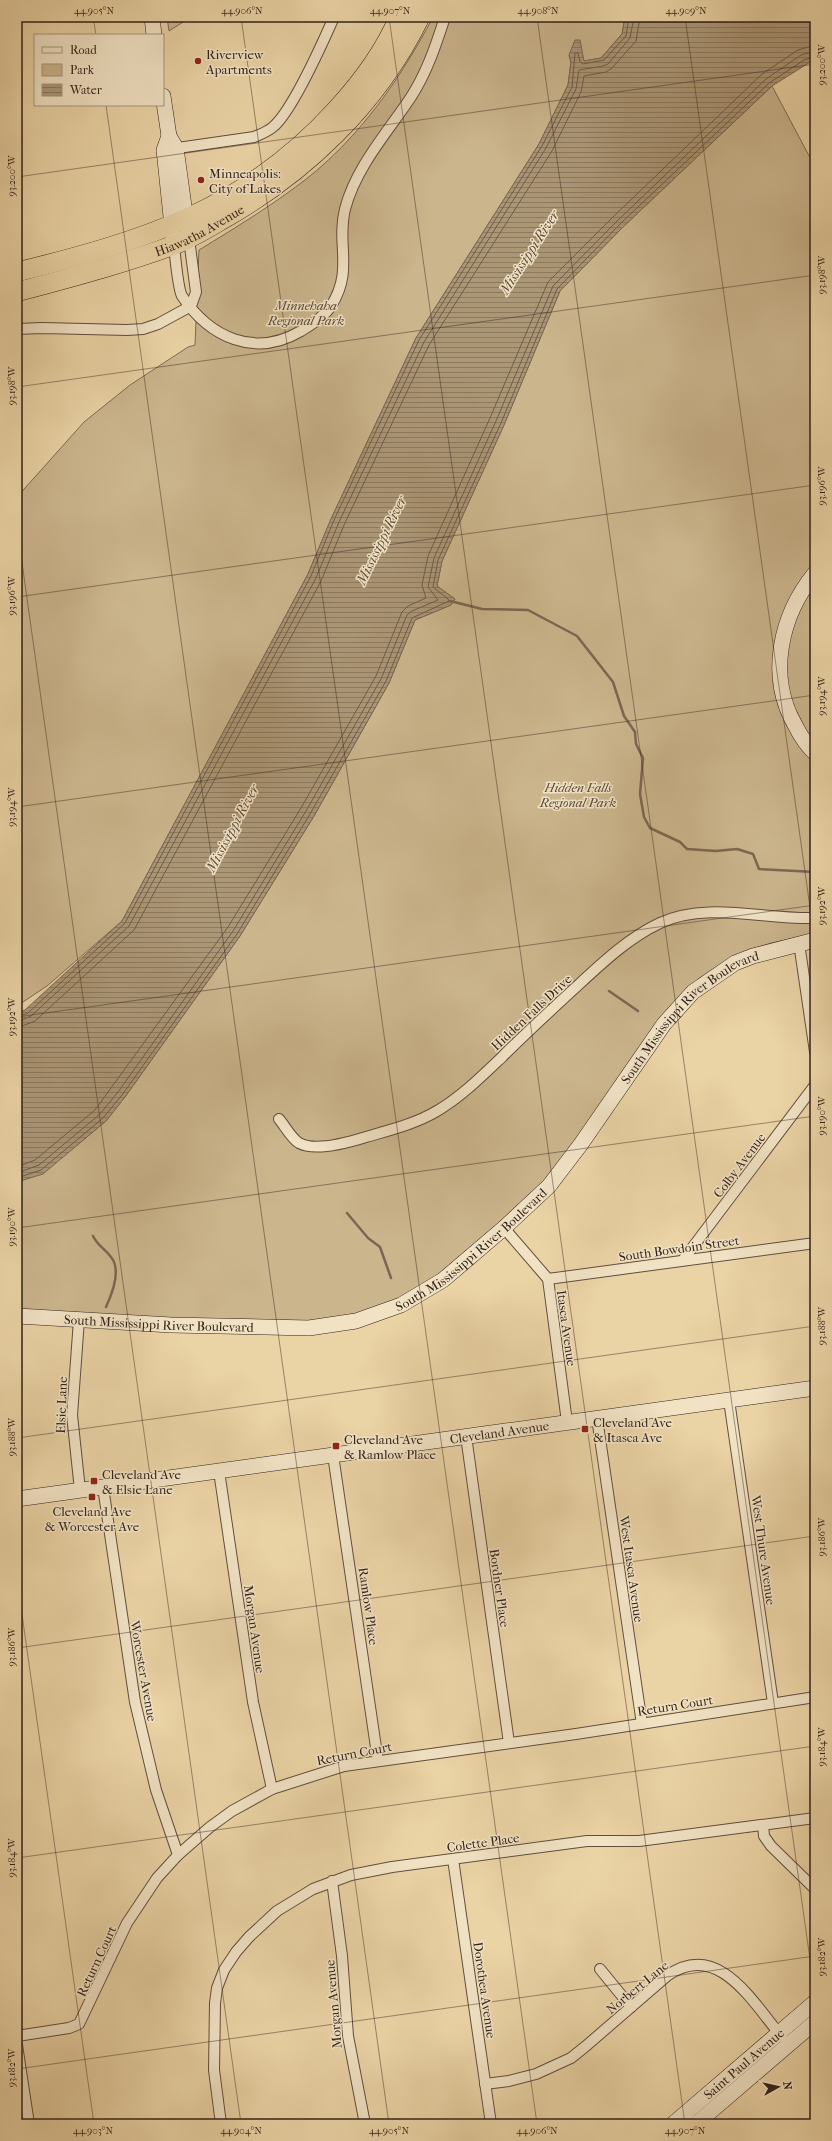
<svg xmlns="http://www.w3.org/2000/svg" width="832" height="2141" viewBox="0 0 832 2141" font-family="'IM FELL French Canon',serif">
<defs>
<pattern id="water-rules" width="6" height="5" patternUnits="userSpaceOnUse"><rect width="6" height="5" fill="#ab9676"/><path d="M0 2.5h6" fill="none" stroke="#8c7a60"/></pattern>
</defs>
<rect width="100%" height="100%" fill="#ead3a5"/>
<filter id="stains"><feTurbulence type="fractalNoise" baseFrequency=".005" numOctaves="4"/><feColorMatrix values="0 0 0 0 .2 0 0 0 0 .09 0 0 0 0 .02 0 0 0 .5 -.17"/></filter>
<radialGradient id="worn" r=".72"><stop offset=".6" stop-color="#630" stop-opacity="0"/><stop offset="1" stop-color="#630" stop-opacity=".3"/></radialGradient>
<g fill="#cbb58d" stroke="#7e6b54">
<polygon points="167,17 191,17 169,31"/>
<path d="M433,17h192l-3,17 -21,24 -17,3 -15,-6 2,7 -3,23 -29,59 -123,194 -85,181 -23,55 -186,347 -75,65 -30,20v-509l67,-75 46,-37 58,-38 7,-2 4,-95c36,-22 72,-44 106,-70 55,-43 96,-102 128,-163z"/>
<polygon points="772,86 815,167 815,564 804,577 773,659 812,758 815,760 815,934 771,943 749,950 719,965 698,979 664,1014 568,1151 539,1188 432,1280 405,1297 376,1309 332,1319 267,1324 17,1310 17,1182 43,1173 106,1121 125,1097 240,936 314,816 389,683 415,620 451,605 455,599 437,586 442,561 504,425 560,291 623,227"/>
<path d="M815,581v163c-7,-7 -11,-16 -15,-26 -4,-8 -9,-16 -12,-25 -10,-33 5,-86 27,-112z"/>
</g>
<polygon fill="url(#water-rules)" stroke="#7b6751" points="625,17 815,17 815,59 772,86 623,227 560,291 504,425 442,561 437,586 455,599 451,605 415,620 389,683 314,816 240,936 125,1097 106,1121 43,1174 17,1182 17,1013 25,1010 122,921 308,574 331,519 416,338 539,144 568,85 571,62 569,55 575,40 580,40 584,61 601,58 622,34"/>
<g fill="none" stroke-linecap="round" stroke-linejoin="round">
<g stroke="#6e5c48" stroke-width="1">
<polyline points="17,1017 28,1013 125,923 311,576 334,520 419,340 542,146 572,87 575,53 578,53 580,62 583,64 604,60 626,36 629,17"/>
<polyline points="17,1022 31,1016 129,926 316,578 339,522 424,342 546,148 576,89 579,70 603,66 608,64 630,38 634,17"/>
<polyline points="17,1028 35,1021 134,930 321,581 344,525 429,345 552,151 581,92 584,76 606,72 612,68 636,41 640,17"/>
<polyline points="17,1167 35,1160 95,1110 228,927 301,808 376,676 402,612 408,606 426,598 422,585 428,556 490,418 548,282 613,217 762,74 798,50 815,45"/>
<polyline points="17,1173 39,1165 100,1114 118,1092 233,931 306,811 381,679 407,615 412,611 438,600 428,587 434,558 496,421 553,286 617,221 766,79 801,55 815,51"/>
<polyline points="17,1178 41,1170 103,1118 122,1095 237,934 310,814 386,681 412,618 449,601 448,599 433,587 438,560 501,423 557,289 620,224 769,83 804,60 815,56"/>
</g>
<g stroke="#7b6751" stroke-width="2.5">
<polyline points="450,601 482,609 528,610 577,636 613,682 624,716 635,732 636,744 643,758 640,794 644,817 650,828 680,842 687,849 716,851 737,849 753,854 759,869 815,872"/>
<polyline points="609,991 638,1011"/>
<polyline points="347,1213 368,1238 380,1247 391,1278"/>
<path d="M93,1236c4,9 12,13 18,21 11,13 1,37 -5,50"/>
</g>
<g stroke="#604e3d" stroke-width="12">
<g id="street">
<path d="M171,149l83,-12c7,-3 13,-5 19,-10 19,-16 50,-85 61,-110"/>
<polyline points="189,239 196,292 191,306"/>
<path d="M174,245c1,10 4,44 8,51 28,42 73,62 119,35 11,-7 23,-14 30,-25 23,-36 5,-61 14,-97 11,-42 42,-76 66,-112 16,-25 25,-52 34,-80"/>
<polyline points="17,329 42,328 127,330 143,329 158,324 191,306"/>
<polyline points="799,943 815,1052"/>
<path d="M279,1119c6,7 12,19 20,24 16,9 51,-1 67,-6 24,-7 49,-13 71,-26 24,-14 45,-35 65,-54 24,-24 48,-46 73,-69 26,-24 53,-50 85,-65 47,-22 105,-3 155,-5"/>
<polyline points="504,1228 548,1279 567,1422"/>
<polyline points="683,1260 815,1085"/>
<polyline points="548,1279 815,1243"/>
<polyline points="79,1320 72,1415 80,1490"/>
<polyline points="729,1400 773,1703"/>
<polyline points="597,1418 642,1724"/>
<polyline points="466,1436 509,1743"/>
<polyline points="333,1455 378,1761"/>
<polyline points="219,1471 253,1702 272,1789"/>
<polyline points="103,1487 135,1702 156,1790 178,1855"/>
<polyline points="763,1825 764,1836 771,1846 815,1889"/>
<polyline points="453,1859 491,2124"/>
<polyline points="332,1881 342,1956 348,2036 365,2124"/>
<polyline points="600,1969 631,2007"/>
<polyline points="17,2036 69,2028 79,2024 127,1923 157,1878 178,1855 210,1827 232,1811 272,1789 344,1766 576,1734 815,1697"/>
<polyline points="17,2045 29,2124"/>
<path d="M485,2084l24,-3 27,-7 35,-16 15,-12 81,-70c51,-37 86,27 115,61"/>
<polyline points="221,2124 214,2070 215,2003 217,1988 224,1970 236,1952 249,1937 277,1911 313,1889 351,1875 392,1867 587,1841 639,1841 815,1818"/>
</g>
</g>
<g stroke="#32211a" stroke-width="16">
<g id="secondary">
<polyline points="152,17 154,35"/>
<polyline points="163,96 169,136 176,148 187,228"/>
<polyline points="169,136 164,150 174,245"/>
<path d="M815,573c-35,43 -48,103 -20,152 5,10 12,21 20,28"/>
<path id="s1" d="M17,1316l154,9 138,3 47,-7 45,-16 42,-25 61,-52 45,-42 32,-42 83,-120 29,-32 42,-29 18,-7 62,-16"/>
<path id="s2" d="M17,1499l798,-111"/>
<path id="s3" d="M673,2124l142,-122"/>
<polyline points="696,2124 815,2022"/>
</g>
</g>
<g stroke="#32211a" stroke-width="20">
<g id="highway">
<path d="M17,272c126,-31 228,-62 318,-161 26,-28 49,-59 64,-94"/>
<path id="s4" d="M17,292c52,-14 106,-28 157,-47 16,-6 31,-15 46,-24 84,-47 157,-116 200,-204"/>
</g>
</g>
<use href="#street" stroke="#f1e2c4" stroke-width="10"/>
<use href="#secondary" stroke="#f1e2c4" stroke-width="15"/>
<use href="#highway" stroke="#ead3a5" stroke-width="19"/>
</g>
<path fill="none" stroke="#32211a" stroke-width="1" stroke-opacity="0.45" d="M93,17l3,18M241,17l296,2107M389,17l296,2107M537,17l278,1978M685,17l130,926M106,105l283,2019M17,177l798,-113M17,387l798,-112M17,527l224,1597M17,597l798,-112M17,807l798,-112M17,1017l798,-112M17,1228l798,-112M17,1438l798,-112M17,1579l77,545M17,1648l798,-112M17,1858l798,-112M17,2069l798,-113"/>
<g fill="#8f2418" stroke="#f1e2c4" stroke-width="1.5">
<circle cx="198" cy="61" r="4"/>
<circle cx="201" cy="180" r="4"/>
<rect x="581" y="1425" width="8" height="8" rx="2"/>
<rect x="332" y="1442" width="8" height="8" rx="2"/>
<rect x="90" y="1477" width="8" height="8" rx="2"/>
<rect x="88" y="1493" width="8" height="8" rx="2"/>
</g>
<g text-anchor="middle" stroke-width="3" stroke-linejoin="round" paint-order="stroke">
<g font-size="13" fill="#32211a" stroke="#f1e2c4" text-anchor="start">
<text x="206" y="59">Riverview<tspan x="206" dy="15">Apartments</tspan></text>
<text x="209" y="178">Minneapolis:<tspan x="209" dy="15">City of Lakes</tspan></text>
<text x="593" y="1427">Cleveland Ave<tspan x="593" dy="15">&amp; Itasca Ave</tspan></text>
<text x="344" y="1444">Cleveland Ave<tspan x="344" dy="15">&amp; Ramlow Place</tspan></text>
<text x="102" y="1479">Cleveland Ave<tspan x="102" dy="15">&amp; Elsie Lane</tspan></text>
<text x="92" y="1516" text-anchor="middle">Cleveland Ave<tspan x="92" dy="15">&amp; Worcester Ave</tspan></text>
</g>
<g font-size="13" fill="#32211a" stroke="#f1e2c4">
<text dy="5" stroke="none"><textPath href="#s4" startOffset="193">Hiawatha Avenue</textPath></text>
<text transform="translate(531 1012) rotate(-43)" y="5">Hidden Falls Drive</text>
<text dy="5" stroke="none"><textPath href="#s1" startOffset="801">South Mississippi River Boulevard</textPath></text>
<text transform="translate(739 1165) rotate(-53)" y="5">Colby Avenue</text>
<text dy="5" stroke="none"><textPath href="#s1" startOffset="477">South Mississippi River Boulevard</textPath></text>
<text transform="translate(679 1248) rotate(-8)" y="5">South Bowdoin Street</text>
<text dy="5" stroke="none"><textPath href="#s1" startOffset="142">South Mississippi River Boulevard</textPath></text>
<text transform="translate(567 1328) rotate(82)" y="5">Itasca Avenue</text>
<text transform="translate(61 1405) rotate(-88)" y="5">Elsie Lane</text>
<text dy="5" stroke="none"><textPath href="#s2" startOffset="487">Cleveland Avenue</textPath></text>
<text transform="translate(764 1550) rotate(82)" y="5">West Thure Avenue</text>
<text transform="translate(632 1569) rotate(82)" y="5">West Itasca Avenue</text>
<text transform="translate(500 1588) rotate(82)" y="5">Bordner Place</text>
<text transform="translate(369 1606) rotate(82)" y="5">Ramlow Place</text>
<text transform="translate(255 1629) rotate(82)" y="5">Morgan Avenue</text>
<text transform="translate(144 1671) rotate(80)" y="5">Worcester Avenue</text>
<text transform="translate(675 1705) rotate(-9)" y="5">Return Court</text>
<text transform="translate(354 1753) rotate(-11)" y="5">Return Court</text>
<text transform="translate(483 1842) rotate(-8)" y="5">Colette Place</text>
<text transform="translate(96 1961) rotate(-65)" y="5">Return Court</text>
<text transform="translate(637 1987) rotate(-39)" y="5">Norbert Lane</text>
<text transform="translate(485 1990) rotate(82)" y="5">Dorothea Avenue</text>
<text transform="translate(333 2004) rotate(-95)" y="5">Morgan Avenue</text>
<text dy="5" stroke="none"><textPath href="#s3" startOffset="93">Saint Paul Avenue</textPath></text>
</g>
<g font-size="13" font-style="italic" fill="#584637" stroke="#f1e2c4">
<text x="306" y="310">Minnehaha<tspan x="306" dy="15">Regional Park</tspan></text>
<text x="578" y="792">Hidden Falls<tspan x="578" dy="15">Regional Park</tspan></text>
</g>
<g font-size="14" font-style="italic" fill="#5c4a3a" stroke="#f1e2c4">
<text transform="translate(529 252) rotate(-57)" y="5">Mississippi River</text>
<text transform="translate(381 540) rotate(-64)" y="5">Mississippi River</text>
<text transform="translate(232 828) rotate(-62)" y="5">Mississippi River</text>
</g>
</g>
<rect width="832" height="2141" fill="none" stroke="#ead3a5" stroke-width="44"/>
<rect x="34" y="34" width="130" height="72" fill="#f1e2c4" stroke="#a59580"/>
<rect x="42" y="47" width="20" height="6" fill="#f1e2c4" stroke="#a59580"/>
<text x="70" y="54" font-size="12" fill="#32211a">Road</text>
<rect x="42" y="64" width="20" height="12" fill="#cbb58d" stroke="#a59580"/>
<text x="70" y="74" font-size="12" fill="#32211a">Park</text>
<rect x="42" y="84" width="20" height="12" fill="url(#water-rules)" stroke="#a59580"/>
<text x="70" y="94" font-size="12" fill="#32211a">Water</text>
<g transform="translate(778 2087) rotate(82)" stroke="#f1e2c4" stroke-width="3" paint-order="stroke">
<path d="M0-3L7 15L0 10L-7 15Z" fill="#32211a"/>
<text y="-6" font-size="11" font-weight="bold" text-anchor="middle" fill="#32211a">N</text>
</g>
<rect x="22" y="22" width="788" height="2097" fill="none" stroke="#32211a" stroke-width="1.5"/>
<g font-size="10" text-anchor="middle" fill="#32211a">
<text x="94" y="14">44.905°N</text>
<text x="242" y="14">44.906°N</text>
<text x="390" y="14">44.907°N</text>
<text x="538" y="14">44.908°N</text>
<text x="686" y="14">44.909°N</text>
<text transform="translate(821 65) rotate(-90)" y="4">93.200°W</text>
<text transform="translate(11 176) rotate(-90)" y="4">93.200°W</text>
<text transform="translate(821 275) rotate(-90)" y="4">93.198°W</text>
<text transform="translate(11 386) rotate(-90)" y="4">93.198°W</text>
<text transform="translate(821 486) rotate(-90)" y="4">93.196°W</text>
<text transform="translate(11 596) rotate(-90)" y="4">93.196°W</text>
<text transform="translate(821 696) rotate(-90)" y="4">93.194°W</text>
<text transform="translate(11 807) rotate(-90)" y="4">93.194°W</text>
<text transform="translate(821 906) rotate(-90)" y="4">93.192°W</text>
<text transform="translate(11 1017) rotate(-90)" y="4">93.192°W</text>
<text transform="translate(821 1116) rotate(-90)" y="4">93.190°W</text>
<text transform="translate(11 1227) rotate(-90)" y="4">93.190°W</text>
<text transform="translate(821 1326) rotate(-90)" y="4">93.188°W</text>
<text transform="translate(11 1437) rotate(-90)" y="4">93.188°W</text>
<text transform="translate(821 1537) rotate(-90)" y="4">93.186°W</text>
<text transform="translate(11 1647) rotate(-90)" y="4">93.186°W</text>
<text transform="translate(821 1747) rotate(-90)" y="4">93.184°W</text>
<text transform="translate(11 1858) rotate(-90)" y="4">93.184°W</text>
<text transform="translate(821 1957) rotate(-90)" y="4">93.182°W</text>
<text transform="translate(11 2068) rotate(-90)" y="4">93.182°W</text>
<text x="93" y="2134">44.903°N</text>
<text x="241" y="2134">44.904°N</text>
<text x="389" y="2134">44.905°N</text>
<text x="537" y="2134">44.906°N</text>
<text x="685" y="2134">44.907°N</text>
</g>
<rect width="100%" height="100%" filter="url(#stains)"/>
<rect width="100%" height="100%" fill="url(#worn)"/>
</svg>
